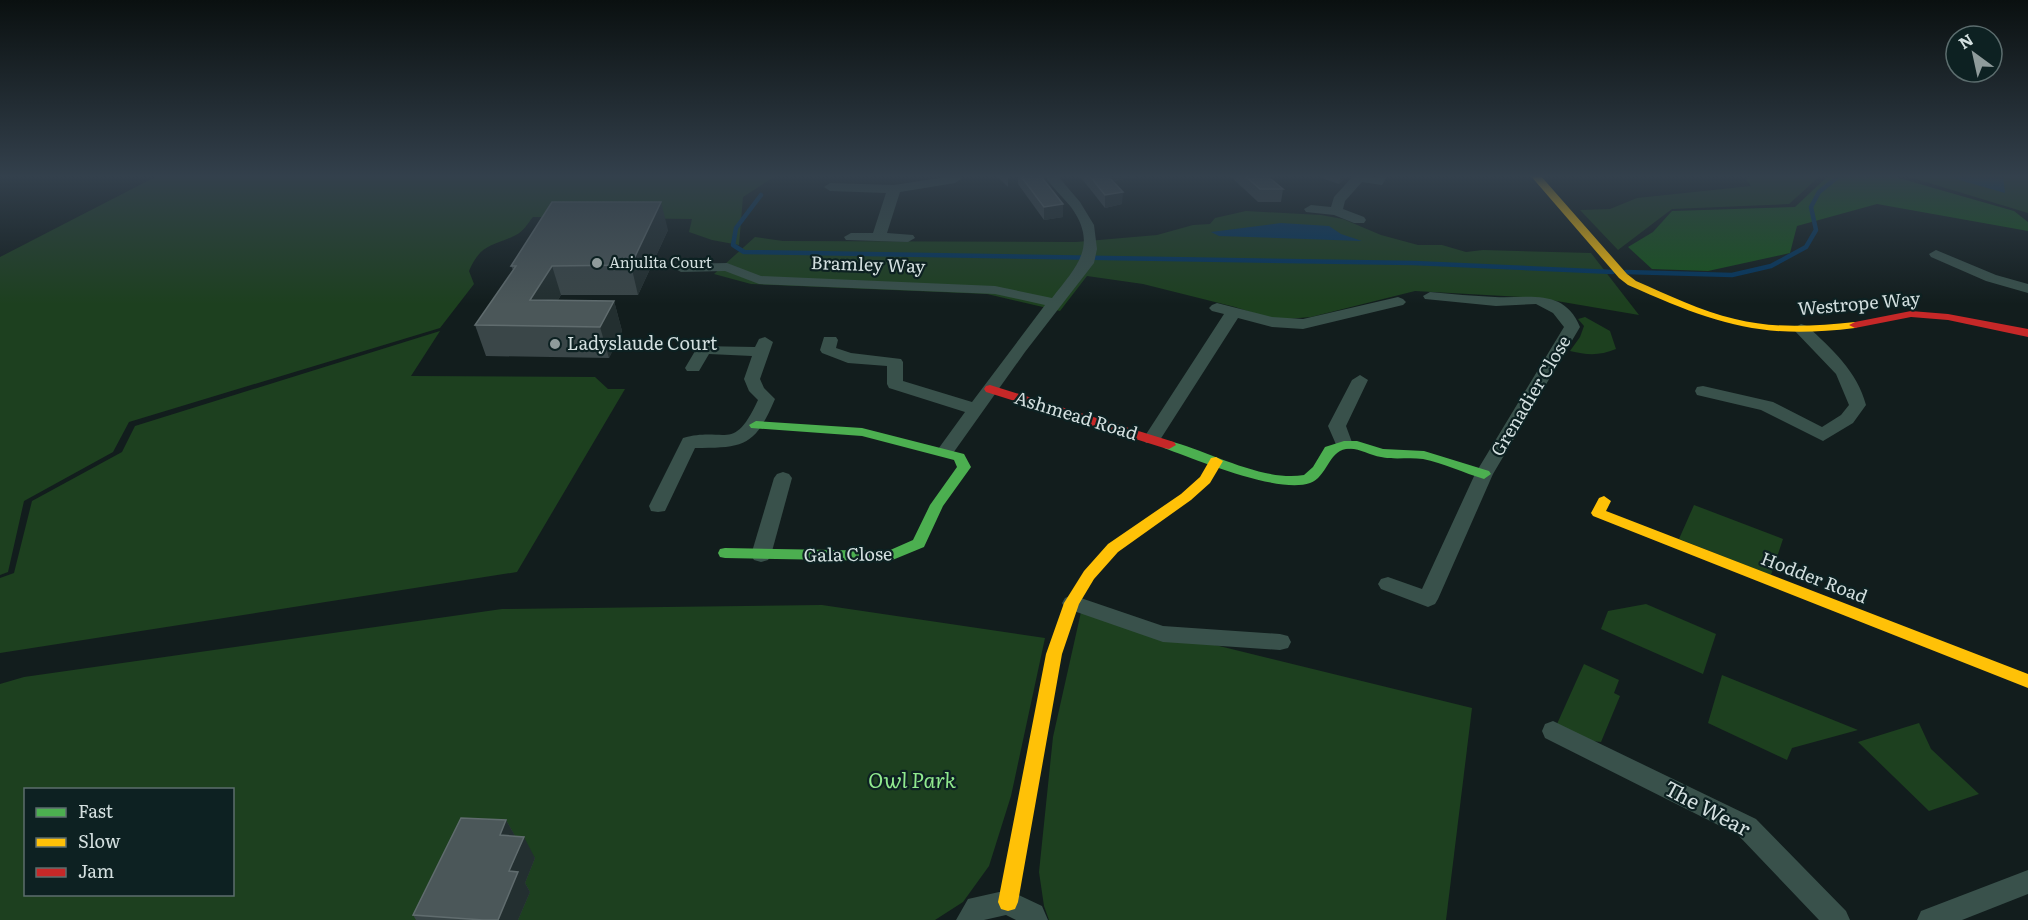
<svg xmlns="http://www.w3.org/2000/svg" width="2028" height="920" viewBox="0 0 2028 920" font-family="Literata,serif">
<rect width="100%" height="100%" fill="#121d1d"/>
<g fill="#1d401f" fill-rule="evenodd">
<path d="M159,175h618l-34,22 -4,48 -27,-5 -23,-8 3,-13 -159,-2c-5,6 -10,15 -17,18 -24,12 -35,8 -47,36l5,13 -34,44 -311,94 -16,30 -89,49 -16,71 -8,3v-318z"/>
<polygon points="1753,175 1821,175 1789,204 1672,209 1618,250 1580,210 1610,209 1637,198 1751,186 1746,179"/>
<polygon points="1903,175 2028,175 2028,213"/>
<polygon points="1246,211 1321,215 1343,219 1381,235 1418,245 1442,245 1466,252 1483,250 1591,253 1639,315 1539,298 1415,291 1311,317 1275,320 1235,307 1143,284 1087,276 1060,311 987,294 751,284 714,274 755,237 783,241 1076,242 1157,235 1193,225 1210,224 1215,218"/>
<path d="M1585,317l25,14 6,18c-17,7 -29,6 -46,2l10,-14 4,-11 -6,-7z"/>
<polygon points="440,331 411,376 595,377 608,389 625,389 517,572 0,653 0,578 14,573 32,501 122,452 135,426"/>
<polygon points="1694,505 1783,539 1771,575 1679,539"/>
<polygon points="1646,604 1716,634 1703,674 1601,629 1608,611"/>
<path d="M822,605l223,33 -34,158 -22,70 -26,36 -28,18h-935v-236l24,-7 478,-68zM26,790h206v104h-206z"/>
<polygon points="1081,612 1472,708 1446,920 1049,920 1044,906 1039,872 1053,737"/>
<polygon points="1584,664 1619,680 1614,693 1620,696 1601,742 1592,741 1557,724"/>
<polygon points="1722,675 1858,730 1792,748 1787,760 1708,723"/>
<polygon points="1919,723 1931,749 1979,794 1929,811 1858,742"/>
</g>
<polygon fill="#17551b" points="1829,175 1888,175 2014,211 2028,222 2028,231 1877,204 1797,226 1790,253 1708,271 1652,269 1628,247 1653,232 1672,211 1795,207"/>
<g fill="#023660">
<polygon points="1942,175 2003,175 2005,193"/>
<polygon points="1281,223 1329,226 1341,234 1362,241 1219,236 1211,232"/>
</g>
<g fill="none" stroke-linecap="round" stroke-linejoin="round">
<g stroke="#023660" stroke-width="4.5">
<polyline points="761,195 736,228 733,245 744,252 1414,263 1613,272"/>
<polyline points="1626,272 1732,275 1771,266 1806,247 1816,230 1811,207 1819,192 1840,175"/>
</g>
<g fill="#39514b" fill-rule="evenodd">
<polygon points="945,175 958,175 961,179 955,183 900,192 887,233 913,235 915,238 908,242 846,240 844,237 851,233 873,233 886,193 830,191 824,187 830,183 894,185 946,177"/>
<path d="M1044,175h13l23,27 14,23 3,24 -3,14 -69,89 -74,104h-12l-3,-4 29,-40 -76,-24 -2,-4v-18l-39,-3 -26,-10 -2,-3 4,-13h12l2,3 -2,8 15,5 50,6 2,3v19l69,21 73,-97 -50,-11 -236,-10 -34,-13 -44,1 -7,-4 7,-4 46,-1 34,13 234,10 57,12c24,-31 47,-52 19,-91 -9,-11 -20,-21 -27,-32z"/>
<polygon points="1354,175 1374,177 1376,175 1388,175 1382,185 1362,182 1345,201 1343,209 1364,217 1366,220 1364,223 1354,223 1334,215 1306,212 1304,209 1311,205 1331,207 1334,197"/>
<polygon points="1936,250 1996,275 2028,284 2028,293 1986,281 1931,257 1929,254"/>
<path d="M1430,292c22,2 43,4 65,5 32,2 69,-10 85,30l-87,147 -55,125 -3,5 -7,3 -47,-18 -3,-5 3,-5 7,-2 34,12 53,-115 89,-147 -11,-14 -17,-9 -40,2 -71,-7 -2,-3z"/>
<polygon points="1398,297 1403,299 1406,302 1403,305 1303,329 1272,327 1238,318 1158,443 1146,443 1143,439 1224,314 1212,311 1209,308 1212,305 1217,303 1272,317 1303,319"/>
<path d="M1801,324l6,2c25,23 50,45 59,79l-13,18 -30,18 -62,-31 -64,-15 -2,-4 2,-4 6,-1 70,16 49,25 19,-12 8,-10 -13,-31 -43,-45z"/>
<path d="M765,337l8,5 -13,37 4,9 11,11c-20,47 -30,49 -80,49l-30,63 -7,1 -7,-1 -2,-5 34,-68c43,-12 50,16 75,-38l-9,-9 -5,-12 8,-23 -43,-2 -10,17h-12l-2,-3 13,-22 57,1 4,-8z"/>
<polygon points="1360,375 1368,380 1346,426 1353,445 1350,449 1338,449 1328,426 1352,380"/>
<polygon points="783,472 789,474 792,478 771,555 768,560 761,562 754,560 751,555 774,478 777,474"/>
<polygon points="1072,595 1163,626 1280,634 1288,636 1291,642 1288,648 1280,650 1163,642 1065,608 1062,603 1065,598"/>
<polygon points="1553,721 1756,819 1846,911 1850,920 1819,920 1738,835 1545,738 1542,731 1545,724"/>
<polygon points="2028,870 2028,894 1962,920 1917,920 1921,911"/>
<polygon points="1008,890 1042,906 1048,920 1016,920 1006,915 984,920 956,920 968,899"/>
</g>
<g fill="#4caf50" fill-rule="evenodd">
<polygon points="756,421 862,428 964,454 971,467 943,506 924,547 890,561 725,558 720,557 718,553 720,549 725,548 888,551 913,540 930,505 957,467 954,460 862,436 751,428 749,425"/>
<path d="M1169,441c40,10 93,41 135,34l9,-8 12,-20 19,-6h13l26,8 41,2 65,20 2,3 -7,5c-20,-6 -41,-16 -61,-20 -14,-2 -28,1 -42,-2 -12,-2 -23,-10 -35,-8 -18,3 -19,28 -36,34 -32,11 -113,-23 -146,-35l-2,-3 2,-3z"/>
</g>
<g fill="#ffc107" fill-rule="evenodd">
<path d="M1530,175h10l87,99 9,7c32,14 65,30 99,38 39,10 80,7 120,3l6,3 -6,3c-95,12 -141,-5 -227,-43l-9,-7z"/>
<polygon points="1216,457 1223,461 1210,483 1191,500 1118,552 1094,579 1079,604 1062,654 1018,902 1015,909 1008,911 1001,909 998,902 1046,654 1064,603 1084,571 1108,544 1181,494 1200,477 1211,458"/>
<polygon points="1604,496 1611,501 1606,511 2028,674 2028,688 1593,516 1591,513 1599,498"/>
</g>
<g fill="#c62828" fill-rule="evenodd">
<polygon points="1911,311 1948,314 2028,329 2028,337 1948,320 1911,317 1855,328 1849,325 1855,322"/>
<polygon points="990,385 1174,442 1176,445 1169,449 1164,448 986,392 984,389 986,386"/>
</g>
</g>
<g fill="#3a4648">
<polygon points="996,175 1008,175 1008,187"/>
<polygon points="1018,175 1040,175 1063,217 1044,220 1018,184"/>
<polygon points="1079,175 1148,175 1113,181 1122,204 1105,208"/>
<polygon points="1229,175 1266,175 1283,189 1281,202 1258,202"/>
<polygon points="1322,175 1348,175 1339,184 1321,178"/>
<polygon points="668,230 638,295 561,295 558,300 614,301 622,331 609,358 486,356 475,325 513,270 511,266"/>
<polygon points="506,820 515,836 535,858 525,883 530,892 518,920 416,920 413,915"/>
</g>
<g fill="#232f30">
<polygon points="1103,175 1148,175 1102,183"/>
<polygon points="1341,175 1348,175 1339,184"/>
<polygon points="1123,192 1122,204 1105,208 1105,195"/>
<polygon points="661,202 668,230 638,295 631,265"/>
<polygon points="1063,204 1063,217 1044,220 1044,207"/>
<polygon points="552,266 561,295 542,326 530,300"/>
<polygon points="614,301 622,331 609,358 600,327"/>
<polygon points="506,820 518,841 500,835"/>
<polygon points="524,837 535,858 525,883 530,892 518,920 498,920 509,871"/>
</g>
<g fill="#4b5759" stroke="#606c6e" stroke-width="1.5">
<polygon points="1020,175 1040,175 1063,204 1044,207"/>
<polygon points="1089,175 1107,175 1123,192 1105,195"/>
<polygon points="1244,175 1266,175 1283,189 1260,189"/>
<polygon points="552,202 661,202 631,265 552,266 530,300 614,301 600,327 475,325 516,266 511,266"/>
<polygon points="461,818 506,820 500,835 524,837 509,871 518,872 498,920 483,920 413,915"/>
</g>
<linearGradient id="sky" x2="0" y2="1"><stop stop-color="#0a1010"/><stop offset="0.58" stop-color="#33404c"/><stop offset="1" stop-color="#33404c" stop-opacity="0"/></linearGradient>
<rect width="2028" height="304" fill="url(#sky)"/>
<g fill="#8f9b9b" stroke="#0d2122" stroke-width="2">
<circle cx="597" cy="263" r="6"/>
<circle cx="555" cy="344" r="6"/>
</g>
<g text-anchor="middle" stroke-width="4.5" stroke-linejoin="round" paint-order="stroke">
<g font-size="15" fill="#d3dfdf" stroke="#0d2122" text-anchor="start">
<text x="609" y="268">Anjulita Court</text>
</g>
<g font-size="18" fill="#d3dfdf" stroke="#0d2122">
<text transform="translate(868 265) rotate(2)" y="6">Bramley Way</text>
<text transform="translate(1859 304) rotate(-5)" y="6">Westrope Way</text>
<text transform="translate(1531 396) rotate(-59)" y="6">Grenadier Close</text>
<text transform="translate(1076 416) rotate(17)" y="6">Ashmead Road</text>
<text transform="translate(848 555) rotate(-1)" y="6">Gala Close</text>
<text transform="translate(1814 578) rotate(21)" y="6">Hodder Road</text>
</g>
<g font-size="18" fill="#d3dfdf" stroke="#0d2122" text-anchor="start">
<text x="567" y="350">Ladyslaude Court</text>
</g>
<g font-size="21" font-style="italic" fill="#90e98e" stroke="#0d2122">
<text x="912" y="788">Owl Park</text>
</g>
<g font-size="21" fill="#d3dfdf" stroke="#0d2122">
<text transform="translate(1707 809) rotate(28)" y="7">The Wear</text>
</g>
</g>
<rect x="24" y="788" width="210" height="108" fill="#0d2122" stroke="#5c6d6e" stroke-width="1.5"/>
<rect x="36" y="808" width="30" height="9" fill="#4caf50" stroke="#5c6d6e" stroke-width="1.5"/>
<text x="78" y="818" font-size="18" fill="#d3dfdf">Fast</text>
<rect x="36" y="838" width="30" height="9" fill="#ffc107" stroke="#5c6d6e" stroke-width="1.5"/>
<text x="78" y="848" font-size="18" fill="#d3dfdf">Slow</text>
<rect x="36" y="868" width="30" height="9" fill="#c62828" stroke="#5c6d6e" stroke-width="1.5"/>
<text x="78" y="878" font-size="18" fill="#d3dfdf">Jam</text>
<g transform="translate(1974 54) rotate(327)"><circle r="28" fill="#0d2122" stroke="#5c6d6e" stroke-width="1.5"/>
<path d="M0-4.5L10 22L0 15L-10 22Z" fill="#8f9b9b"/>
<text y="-9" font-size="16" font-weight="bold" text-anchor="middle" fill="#d3dfdf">N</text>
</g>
</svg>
